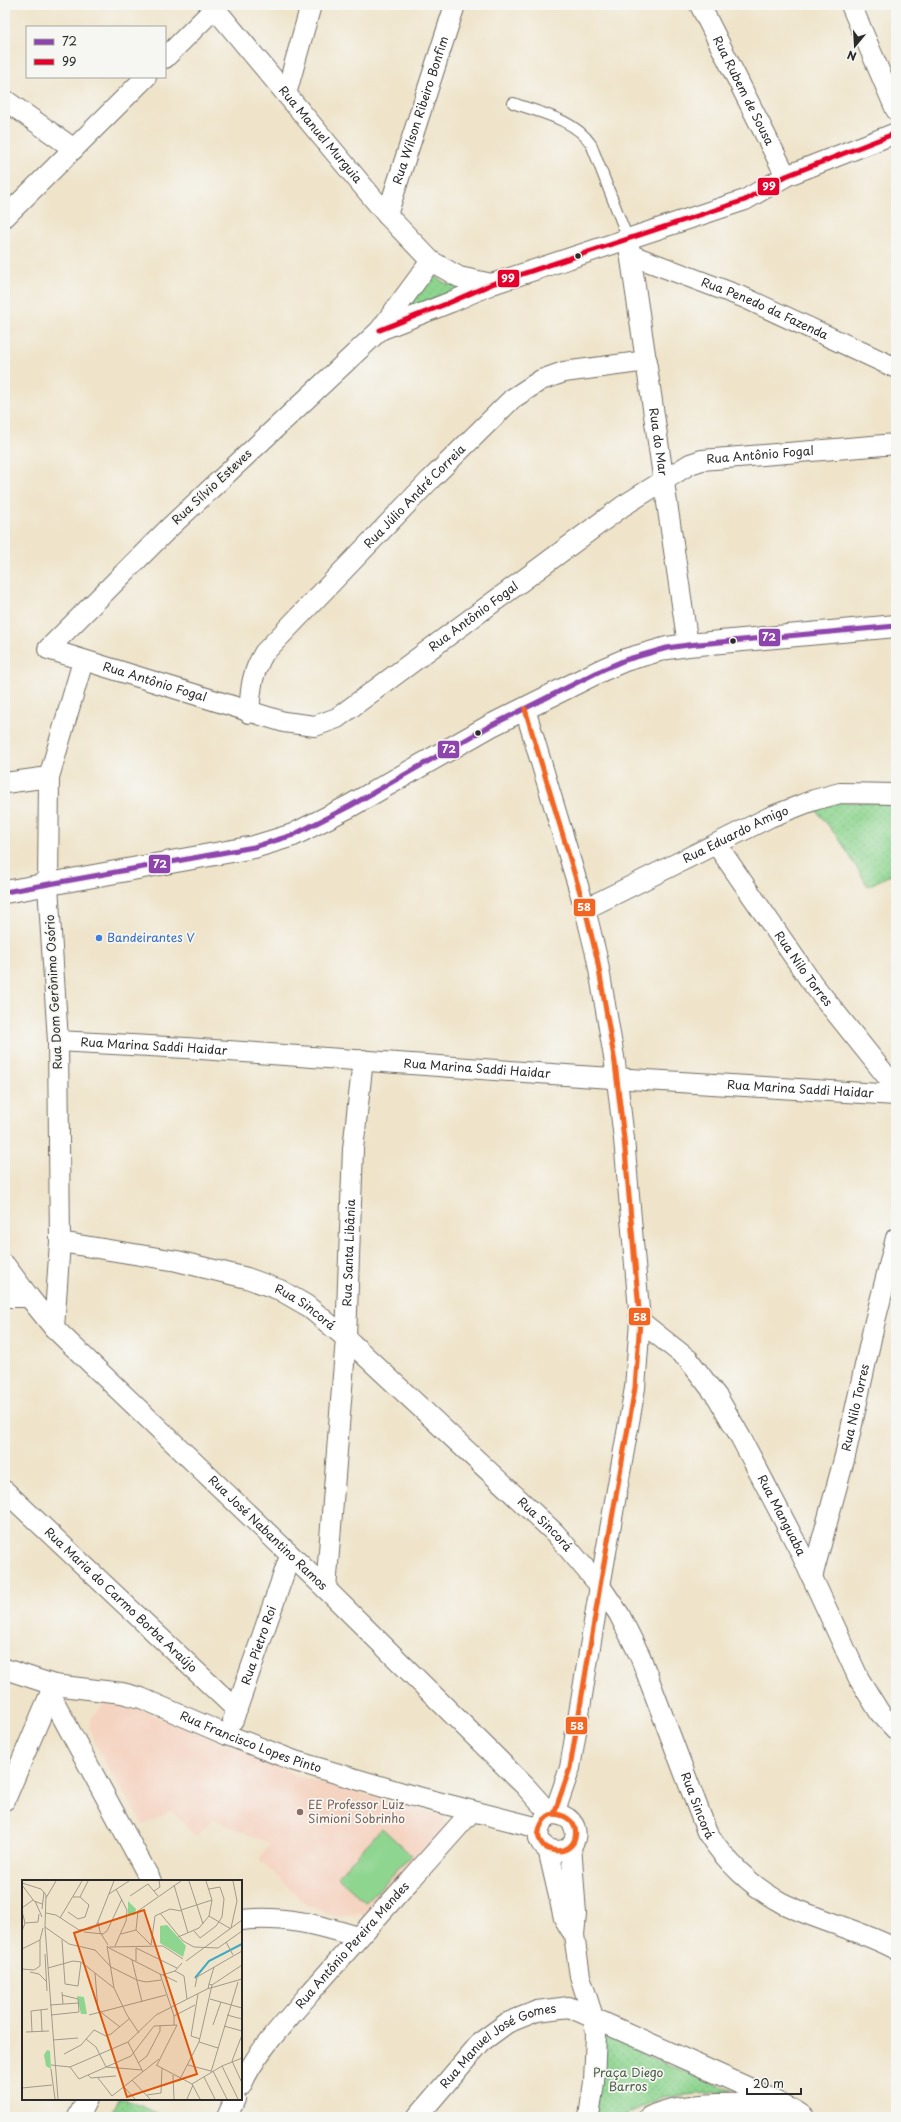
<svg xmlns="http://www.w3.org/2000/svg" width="901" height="2122" viewBox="0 0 901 2122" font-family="'Playpen Sans',sans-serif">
<defs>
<pattern id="park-dots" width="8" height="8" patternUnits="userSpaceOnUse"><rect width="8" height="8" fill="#8ed590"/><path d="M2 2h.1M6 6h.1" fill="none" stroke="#7bb77c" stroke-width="1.8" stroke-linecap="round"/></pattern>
</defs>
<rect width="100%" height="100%" fill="#f6f6f2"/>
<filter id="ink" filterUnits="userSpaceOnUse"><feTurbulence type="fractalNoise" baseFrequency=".025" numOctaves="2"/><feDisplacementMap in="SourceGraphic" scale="8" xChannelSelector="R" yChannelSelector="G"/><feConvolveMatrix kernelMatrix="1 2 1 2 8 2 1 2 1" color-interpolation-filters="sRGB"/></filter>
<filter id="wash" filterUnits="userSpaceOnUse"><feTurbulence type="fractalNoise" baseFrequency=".012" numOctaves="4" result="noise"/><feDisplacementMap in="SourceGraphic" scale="16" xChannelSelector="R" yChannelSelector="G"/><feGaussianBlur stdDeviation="0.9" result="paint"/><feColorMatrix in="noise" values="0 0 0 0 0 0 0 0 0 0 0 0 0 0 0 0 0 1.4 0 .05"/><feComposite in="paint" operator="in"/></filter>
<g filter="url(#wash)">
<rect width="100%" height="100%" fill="#efe4ca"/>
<polygon fill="#f5d3c1" points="104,1704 135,1708 223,1743 298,1776 431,1813 442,1814 446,1823 438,1838 367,1912 338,1918 307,1905 259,1859 270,1844 213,1819 196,1837 172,1811 144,1825 102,1758 89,1728 91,1718"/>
<g fill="url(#park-dots)" stroke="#5c805e">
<polygon points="432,275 445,283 461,288 401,312"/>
<polygon points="839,802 896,802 896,872 868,886 840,840 816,810"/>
<polygon points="599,2028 645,2055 733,2091 663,2097 621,2117 595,2117"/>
<polygon points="118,2099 125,2099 166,2117 110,2117"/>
</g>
<polygon fill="#8ed590" stroke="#5c805e" points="382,1828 411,1855 366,1903 337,1877"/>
</g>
<g filter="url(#ink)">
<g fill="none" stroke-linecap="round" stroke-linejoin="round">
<g stroke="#706c63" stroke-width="12">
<path id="service" d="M513,103c27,10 61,16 78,41l37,95"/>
</g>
<g stroke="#706c63" stroke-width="22">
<g id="minor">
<path id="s1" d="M212,5l175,210 44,46 28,16 33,7"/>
<path id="s2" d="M700,5l86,171"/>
<polyline points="851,5 896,110"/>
<polyline points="165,58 215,8"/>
<polyline points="286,94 311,5"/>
<polyline points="5,100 74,149"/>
<path id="s3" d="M387,215l68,-210"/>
<polyline points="5,217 146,77"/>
<path id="s4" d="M628,239l60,406"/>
<path id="s5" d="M631,255l114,43 151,70"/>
<path id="s6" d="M431,261l-51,69 -210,197 -122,122 236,73 31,4 22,-8 286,-212 67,-42 12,-4 194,-16"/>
<polyline points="380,330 451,302 492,284 745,200 786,176 896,133"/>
<path d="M525,709l60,200 12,49 18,105 9,76 16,182 -5,67 -35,198 -30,182 -16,46c-10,1 -17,15 -15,24 2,6 6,11 13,12 28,7 34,-34 2,-36"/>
<path id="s7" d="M249,713c2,-25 2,-38 15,-60l166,-173 82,-81 29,-19 23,-8 83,-11"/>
<polyline points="5,783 49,777"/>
<path id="s8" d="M717,845l95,138 84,105"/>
<path id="s9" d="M585,909l185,-92 44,-17 26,-7 56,1"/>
<path id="s10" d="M58,1041l128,7 394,28 316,19"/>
<path id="s11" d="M60,1242l117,19 70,17 33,12 26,15 40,33 209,195 45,53 19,28 21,42 67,176c18,29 45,55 75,71 37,18 78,27 114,46"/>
<polyline points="5,1265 29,1297"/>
<path id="s12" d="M5,1297h24l25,31 272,261 199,197 25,28"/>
<path id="s13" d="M640,1321l48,38 30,39 23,40 58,111 60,130 21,34 16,17"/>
<polyline points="54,1328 60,1242 58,1041 48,886 49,777 83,661"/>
<path id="s14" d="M5,1491l232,219"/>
<path id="s15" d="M812,1577l33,-121 29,-131 22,-87"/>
<path id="s16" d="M326,1589l20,-251 7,-189 10,-89"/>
<path id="s17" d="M5,1669l49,16 68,8 19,5 86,37 68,26 115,34 129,33"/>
<polyline points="50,1694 151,1881"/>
<path id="s18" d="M233,1720l57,-164"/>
<polyline points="5,1800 54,1685"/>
<polyline points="571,1845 576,1914 574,1935 580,1976 594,2020 596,2034 594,2082 589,2117"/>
<polyline points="548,1849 564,1918 571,1930"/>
<path d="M241,1920c41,-5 78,5 117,17"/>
<path id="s19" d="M241,2086c15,-35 45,-64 69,-93 53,-61 108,-121 162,-182"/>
<polyline points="78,2117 87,2099"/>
<polyline points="227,2117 235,2099"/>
<path id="s20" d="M417,2117l64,-75 26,-19 30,-12 32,-4 187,84 36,19"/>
<path d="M649,2117c32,-17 106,-15 142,-8 4,1 9,5 13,8"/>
</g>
</g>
<g stroke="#706c63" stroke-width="24">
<polyline id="tertiary" points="5,892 254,847 293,835 350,806 490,726 602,670 625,660 667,648 688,645 896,626"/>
</g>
<use href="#service" stroke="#fff" stroke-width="10"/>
<use href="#minor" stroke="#fff" stroke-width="20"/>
<use href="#tertiary" stroke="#fff" stroke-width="22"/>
<g stroke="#f6f6f2" stroke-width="8">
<polyline id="bus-1" points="5,892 254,847 293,835 350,806 490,726 602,670 625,660 667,648 688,645 896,626"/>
</g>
<g stroke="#f6f6f2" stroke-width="8">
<polyline id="bus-2" points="380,330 451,302 492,284 745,200 786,176 896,133"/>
</g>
<g stroke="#f6f6f2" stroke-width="8">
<path id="bus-3" d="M525,709l60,200 12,49 18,105 9,76 16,182 -5,67 -35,198 -30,182 -16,46c-10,1 -17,15 -15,24 2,6 6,11 13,12 28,7 34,-34 2,-36"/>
</g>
<use href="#bus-1" stroke="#8e44ad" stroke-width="5"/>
<use href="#bus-2" stroke="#e4002b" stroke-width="5"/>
<use href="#bus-3" stroke="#f26522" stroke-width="5"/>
</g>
</g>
<g fill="#2b2b2b" stroke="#f6f6f2" stroke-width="1.5">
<circle cx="578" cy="256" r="3.5"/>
<circle cx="733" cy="641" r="3.5"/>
<circle cx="478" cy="733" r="3.5"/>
</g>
<circle fill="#3f7fe0" stroke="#f6f6f2" stroke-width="1.5" cx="99" cy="938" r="4"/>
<circle fill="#8d6e63" stroke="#f6f6f2" stroke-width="1.5" cx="300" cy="1812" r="4"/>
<g text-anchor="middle" stroke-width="3.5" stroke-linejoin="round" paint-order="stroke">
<g font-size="12" fill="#2b2b2b" stroke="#f6f6f2">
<text dy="4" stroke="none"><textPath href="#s2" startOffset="96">Rua Rubem de Sousa</textPath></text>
<text dy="4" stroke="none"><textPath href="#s3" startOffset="110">Rua Wilson Ribeiro Bonfim</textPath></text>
<text dy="4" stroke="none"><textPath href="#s1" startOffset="169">Rua Manuel Murguia</textPath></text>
<text dy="4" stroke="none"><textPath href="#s5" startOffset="144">Rua Penedo da Fazenda</textPath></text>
<text dy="4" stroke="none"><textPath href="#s4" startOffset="205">Rua do Mar</textPath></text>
<text dy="4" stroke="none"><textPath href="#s6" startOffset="1354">Rua Antônio Fogal</textPath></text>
<text transform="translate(212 487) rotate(-43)" y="4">Rua Sílvio Esteves</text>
<text dy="4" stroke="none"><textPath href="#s7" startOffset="280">Rua Júlio André Correia</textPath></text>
<text dy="4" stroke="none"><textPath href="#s6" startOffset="1018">Rua Antônio Fogal</textPath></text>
<text dy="4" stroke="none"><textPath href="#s6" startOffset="658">Rua Antônio Fogal</textPath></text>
<text dy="4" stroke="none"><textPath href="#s9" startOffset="168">Rua Eduardo Amigo</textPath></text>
<text dy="4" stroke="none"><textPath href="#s8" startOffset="151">Rua Nilo Torres</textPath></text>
<text transform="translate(54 992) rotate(-93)" y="4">Rua Dom Gerônimo Osório</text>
<text dy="4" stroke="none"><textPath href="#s10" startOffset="96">Rua Marina Saddi Haidar</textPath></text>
<text dy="4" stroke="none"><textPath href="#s10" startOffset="420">Rua Marina Saddi Haidar</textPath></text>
<text dy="4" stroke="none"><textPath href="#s10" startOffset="744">Rua Marina Saddi Haidar</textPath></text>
<text dy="4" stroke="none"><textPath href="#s16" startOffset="337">Rua Santa Libânia</textPath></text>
<text dy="4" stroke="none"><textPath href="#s11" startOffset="256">Rua Sincorá</textPath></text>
<text dy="4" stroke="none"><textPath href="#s15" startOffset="175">Rua Nilo Torres</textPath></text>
<text dy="4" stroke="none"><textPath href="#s13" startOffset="244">Rua Manguaba</textPath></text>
<text dy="4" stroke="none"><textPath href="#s11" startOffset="580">Rua Sincorá</textPath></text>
<text dy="4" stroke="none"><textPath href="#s12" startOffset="360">Rua José Nabantino Ramos</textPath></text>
<text dy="4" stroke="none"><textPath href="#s14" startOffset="159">Rua Maria do Carmo Borba Araújo</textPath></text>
<text dy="4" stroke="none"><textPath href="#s18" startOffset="79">Rua Pietro Roi</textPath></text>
<text dy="4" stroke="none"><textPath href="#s17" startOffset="258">Rua Francisco Lopes Pinto</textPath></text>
<text dy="4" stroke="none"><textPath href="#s11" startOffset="904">Rua Sincorá</textPath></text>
<text dy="4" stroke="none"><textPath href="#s19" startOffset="180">Rua Antônio Pereira Mendes</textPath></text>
<text dy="4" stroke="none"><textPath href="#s20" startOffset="111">Rua Manuel José Gomes</textPath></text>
</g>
<g font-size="12" fill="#366cbe" stroke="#f6f6f2" text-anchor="start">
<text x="107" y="942">Bandeirantes V</text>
</g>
<g font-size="12" fill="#785e54" stroke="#f6f6f2" text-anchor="start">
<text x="308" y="1809">EE Professor Luiz<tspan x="308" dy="14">Simioni Sobrinho</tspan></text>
</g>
<g font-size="12" fill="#495e49" stroke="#f6f6f2">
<text x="628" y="2077">Praça Diego<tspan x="628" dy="14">Barros</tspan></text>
</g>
</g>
<g transform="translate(22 1880)">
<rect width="220" height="220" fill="#efe4ca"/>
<path d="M106,21l8,8 -1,6h-7zM145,45l19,21 -3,11 -23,-14v-17zM55,116l7,1 3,17h-6zM25,170l3,1 1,18 -5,-3 -2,-11z" fill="#8ed590"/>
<path d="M145,50l15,13 -7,8 -15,-14z" fill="#8ed590"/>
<path fill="none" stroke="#42a9c2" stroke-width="2" d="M173,98l14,-17 33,-17"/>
<path fill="none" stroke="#a19a8a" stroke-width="1" d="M167,1l14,43M0,3l19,6 5,6 -1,32 13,172M0,5l12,16 8,3M152,5l14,48M132,11l6,-4 -1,-6M87,14l20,-13M108,16l18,-12 10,12M51,17h7l8,-16M24,18l10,-17M13,21l7,16M0,28l11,-8M20,29l2,-17M159,30l31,-10M0,31l3,12 -3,8M46,32l10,7 7,-2 4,-12 -9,-8M24,33l10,2 23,15 12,-1 6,-5 17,-43M138,33l23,28 11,6 24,1 24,-17M187,36l22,13M38,38l22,-37M76,42l2,10 8,13M3,43l13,-1 1,-8M23,47l24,17 26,6 16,17 26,13 9,2 15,-2M209,48l6,-27 -4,-20M172,51l6,7 16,-12 6,-9 2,-18 -4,-12 -11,2M62,52l19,2 4,-3 15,-32M99,54l15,-4M156,57l21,-9 10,-12 3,-16 -6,-19M40,60l3,44 13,2 3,-24M204,62l7,13M129,65l-15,-15 2,-19 43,-30M129,65l4,-29 15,-7 11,2M93,66l11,-25 1,-11 -11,-21M87,67l54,-1 20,13M87,68l-2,-2 7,42 13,27 12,18M87,68l53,27 13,-4 7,-8M114,68l41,20M0,69l18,-9M23,74l2,37M110,80l10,42M114,81v-13M164,81l56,-41M26,88l25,-7 8,1 33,26M0,89l12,1 6,-4v-26l3,-12M153,91l9,5 3,23M8,92l9,2 7,7M73,93l3,37 22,17M138,94l14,42v9M141,95l14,7M187,104l5,-17M173,107l2,-10 45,-26M186,109l1,-5 3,1 30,-20M40,112l1,12M176,114l-7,42 9,3M188,119l32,9M28,125l29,-2M19,130l1,21M29,135l28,-3 -1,-13 -16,-4M67,135l77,-20M205,135l15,4M152,136l21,-11M191,145l8,-23M202,146l18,5M4,152l23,-1M10,152l-1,-21 17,-2M220,155l-10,26 10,22M64,159l10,8 10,20 36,3M31,160l25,-2M106,162l15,30M177,162l19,6M42,174l17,-9 13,-15 12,6 5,-2 18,-15M116,183l9,-7 13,-25v-5M29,185l19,2 58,-25 28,-27 51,-26 35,-10M134,185l36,19M166,185l23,6M200,186l16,33M48,187l9,12 52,-23 23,-30 23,-1 -20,40M29,189l4,30M191,191l14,28M189,192l27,-90M66,195l3,3 25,-2M151,195l1,24M182,197l11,22M76,198l14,18 47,-37M158,199l19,-37 13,-57M110,200l18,19M170,204l30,-18 20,-8M170,204l8,15M102,207l11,12M0,208l30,-3M125,215l14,-2 1,-25M165,219l6,-14"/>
<path fill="#df570e" fill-opacity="0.15" stroke="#df570e" stroke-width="2" d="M122,30l53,164 -70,23 -53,-164z"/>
<rect width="220" height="220" fill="none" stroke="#2b2b2b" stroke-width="2"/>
</g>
<g stroke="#f6f6f2" stroke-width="1.5">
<rect x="757" y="177" width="23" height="19" rx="4" fill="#e4002b"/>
<rect x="497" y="269" width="23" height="19" rx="4" fill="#e4002b"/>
<rect x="758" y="628" width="23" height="19" rx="4" fill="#8e44ad"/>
<rect x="437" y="740" width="23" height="19" rx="4" fill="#8e44ad"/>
<rect x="148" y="854" width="23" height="20" rx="4" fill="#8e44ad"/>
<rect x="573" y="898" width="23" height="19" rx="4" fill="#f26522"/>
<rect x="628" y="1307" width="23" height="19" rx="4" fill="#f26522"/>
<rect x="565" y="1716" width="23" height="19" rx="4" fill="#f26522"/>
</g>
<g font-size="11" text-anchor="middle" font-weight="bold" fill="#fff">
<text x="769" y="190">99</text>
<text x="508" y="282">99</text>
<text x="769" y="641">72</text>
<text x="449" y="753">72</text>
<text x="160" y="868">72</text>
<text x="584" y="911">58</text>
<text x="640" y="1321">58</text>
<text x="577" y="1730">58</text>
</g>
<rect width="901" height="2122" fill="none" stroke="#f6f6f2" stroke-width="20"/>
<rect x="26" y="26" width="140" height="52" fill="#f6f6f2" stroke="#a5a5a2"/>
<rect x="34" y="39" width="20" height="6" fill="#8e44ad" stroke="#a5a5a2"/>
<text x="62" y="46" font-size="12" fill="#2b2b2b">72</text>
<rect x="34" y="59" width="20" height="6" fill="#e4002b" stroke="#a5a5a2"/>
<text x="62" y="66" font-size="12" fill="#2b2b2b">99</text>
<g transform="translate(855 46) rotate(198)" stroke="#f6f6f2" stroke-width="3" paint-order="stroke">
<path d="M0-3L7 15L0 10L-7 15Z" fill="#2b2b2b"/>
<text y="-6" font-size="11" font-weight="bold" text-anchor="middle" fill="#2b2b2b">N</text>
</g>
<path d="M747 2088v6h54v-6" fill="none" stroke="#2b2b2b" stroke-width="2"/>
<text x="753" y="2088" font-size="12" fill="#2b2b2b" stroke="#f6f6f2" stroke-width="3" paint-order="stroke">20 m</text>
</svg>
